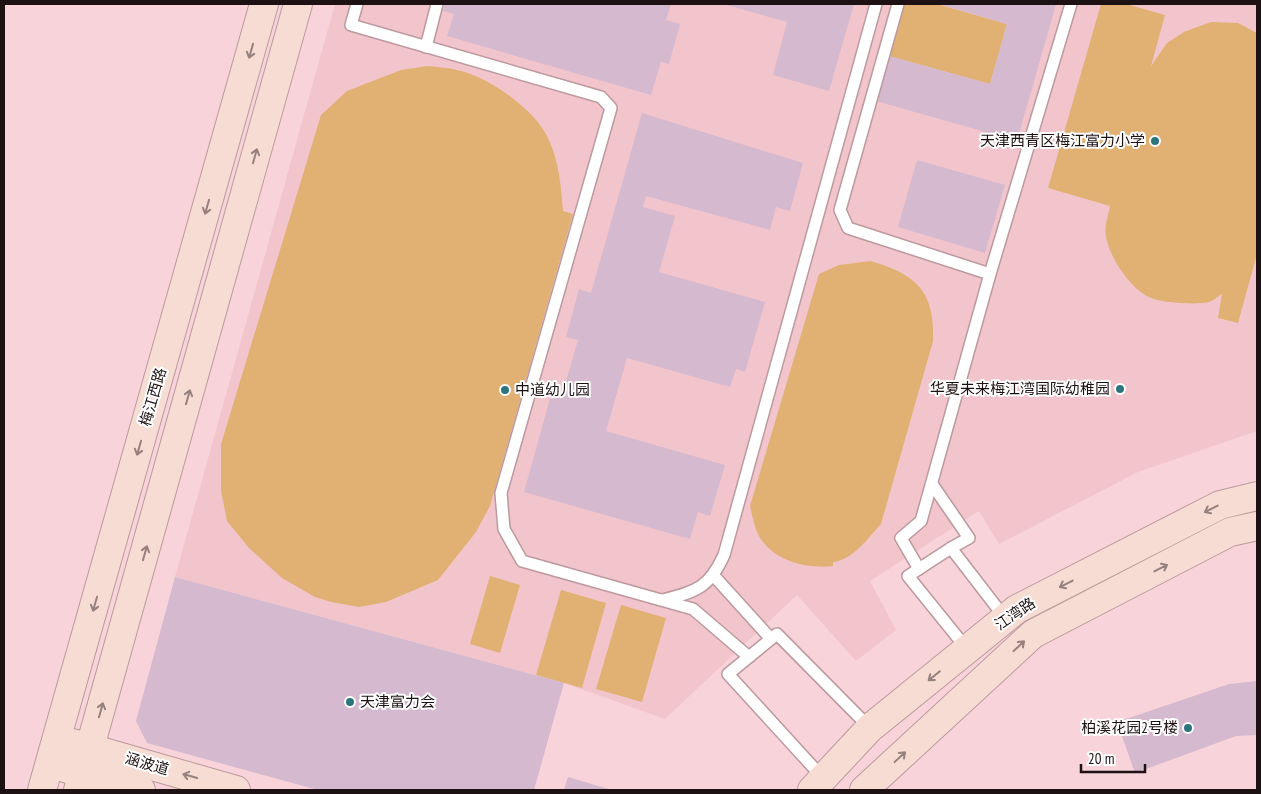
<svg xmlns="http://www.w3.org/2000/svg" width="1261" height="794" viewBox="0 0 1261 794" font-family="'PT Sans Narrow','Noto Sans SC',sans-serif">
<rect width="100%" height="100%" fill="#f8d3d9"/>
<polygon fill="#f2c5cc" points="335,4 1257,4 1257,431 1138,472 999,544 979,511 870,581 896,630 856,661 797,595 665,719 564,683 175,577"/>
<g fill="#e0b173">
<polygon points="903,4 937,4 1007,24 990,84 889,56"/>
<path d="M1101,4h25l39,11 -14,51 16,-23 17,-11 27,-10 27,1 19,10v221l-19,69 -20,-5 4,-24c-4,2 -9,7 -13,8 -12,3 -46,1 -58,-4 -21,-9 -41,-40 -45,-61 -2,-10 2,-21 4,-31l-62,-18z"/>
<path d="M427,66c11,1 23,2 34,5 29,7 76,40 88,69 10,22 12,47 14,71l10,3 -83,292 -14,26 -38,48 -52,22 -27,5 -28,-5 -16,-5 -33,-19 -33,-30 -22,-27 -6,-30v-47l100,-329 26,-24 54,-21z"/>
<path d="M870,261c46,13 65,30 63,80l-52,183c-13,14 -28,36 -48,38v4c-24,3 -55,-4 -70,-24 -8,-9 -10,-24 -13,-36l69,-232 20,-9z"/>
<polygon points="490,576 520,585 500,653 470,644"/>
<polygon points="561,590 606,603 582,688 536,675"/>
<polygon points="621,605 666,618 642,702 596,689"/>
</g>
<g fill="#d5b9ce">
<polygon points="445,4 671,4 666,20 680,24 669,64 661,62 651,95 447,36 454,14 443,11"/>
<polygon points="723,4 854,4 829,91 773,75 787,22"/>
<polygon points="939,4 1056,4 1017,141 876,101 889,56 990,84 1007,24"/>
<polygon points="642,113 803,163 790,211 776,207 770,230 646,196 643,207 675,216 659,272 765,302 745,372 736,369 730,387 627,358 606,431 725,465 710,516 698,512 690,539 524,492 551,395 561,398 578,340 566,337 579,289 591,293"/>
<polygon points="917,160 1005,185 985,253 898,227"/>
<polygon points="175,577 564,683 534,790 318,790 147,743 136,721"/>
<polygon points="1257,681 1257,735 1236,736 1135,773 1117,722 1229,684"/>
<polygon points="568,777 612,790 564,790"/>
</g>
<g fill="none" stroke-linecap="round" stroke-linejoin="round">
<g stroke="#bc999e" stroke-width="14">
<g id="lane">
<polyline points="357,4 351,25 601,97 611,108 501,493 504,529 522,561 693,609 749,657"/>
<polyline points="898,4 840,210 848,228 990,274"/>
<polyline points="426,47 437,4"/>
<polyline points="932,484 969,538 951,548"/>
<polyline points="919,569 901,538 921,521 990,274 1071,4"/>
<polyline points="714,576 771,639"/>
<path d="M663,600c34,-9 46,-12 61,-45l152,-551"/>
<polyline points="967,649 908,576 951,548 1005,618"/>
<polyline points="823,778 728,674 777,634 870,728"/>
</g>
</g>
<g stroke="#bc999e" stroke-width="30">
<g id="secondary">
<polyline points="72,743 236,790"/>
<polyline points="65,768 141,790"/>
<polyline points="42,790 264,4"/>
<polyline points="78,790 298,4"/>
<polyline points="812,790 870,728 1017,609 1220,505 1257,496"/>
<polyline points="864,790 1033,634 1230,532 1257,526"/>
</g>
</g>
<use href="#lane" stroke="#fff" stroke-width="11"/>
<use href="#secondary" stroke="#f6dcd3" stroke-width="28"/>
</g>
<defs><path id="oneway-shaft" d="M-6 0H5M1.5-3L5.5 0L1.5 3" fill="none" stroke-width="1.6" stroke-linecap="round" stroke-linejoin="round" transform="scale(1.25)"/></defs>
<g stroke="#95817d">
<use href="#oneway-shaft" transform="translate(251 51) rotate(106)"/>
<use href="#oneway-shaft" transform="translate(255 156) rotate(-74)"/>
<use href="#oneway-shaft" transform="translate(207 207) rotate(106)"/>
<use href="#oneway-shaft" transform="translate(188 397) rotate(-74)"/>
<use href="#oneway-shaft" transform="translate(139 448) rotate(106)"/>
<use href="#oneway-shaft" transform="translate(1211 509) rotate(153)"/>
<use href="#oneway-shaft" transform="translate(145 553) rotate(-74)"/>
<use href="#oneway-shaft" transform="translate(1161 568) rotate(-27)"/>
<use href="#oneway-shaft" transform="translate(1066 584) rotate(153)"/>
<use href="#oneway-shaft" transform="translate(95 604) rotate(106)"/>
<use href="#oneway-shaft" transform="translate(1019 646) rotate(-43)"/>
<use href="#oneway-shaft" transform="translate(934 676) rotate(141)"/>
<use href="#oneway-shaft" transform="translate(101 710) rotate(-74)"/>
<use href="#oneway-shaft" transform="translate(900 757) rotate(-43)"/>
<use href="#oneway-shaft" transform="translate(190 776) rotate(-164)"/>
</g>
<g fill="#2c757d" stroke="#fff" stroke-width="2">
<circle cx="1155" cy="141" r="5"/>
<circle cx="1120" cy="389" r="5"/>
<circle cx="505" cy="390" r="5"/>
<circle cx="350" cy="702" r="5"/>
<circle cx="1188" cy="728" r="5"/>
</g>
<g text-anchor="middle" stroke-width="4" stroke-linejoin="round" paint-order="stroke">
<g font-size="15" fill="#1e1113" stroke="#fff" text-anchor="end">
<text x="1145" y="146">天津西青区梅江富力小学</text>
<text x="1110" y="394">华夏未来梅江湾国际幼稚园</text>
<text x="515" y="395" text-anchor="start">中道幼儿园</text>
<text x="360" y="707" text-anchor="start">天津富力会</text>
<text x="1178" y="733">柏溪花园2号楼</text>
</g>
<g font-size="15" fill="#1e1113" stroke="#fff">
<text transform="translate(153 397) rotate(-74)" y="5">梅江西路</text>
<text transform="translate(1015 614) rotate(-34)" y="5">江湾路</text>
<text transform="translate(147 764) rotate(16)" y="5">涵波道</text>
</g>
</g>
<rect width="1261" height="794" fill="none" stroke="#1e1113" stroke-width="10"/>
<path d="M1081 764v8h64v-8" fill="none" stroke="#1e1113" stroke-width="2.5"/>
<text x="1088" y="764" font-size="15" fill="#1e1113" stroke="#ffffff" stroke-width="4" paint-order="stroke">20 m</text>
</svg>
